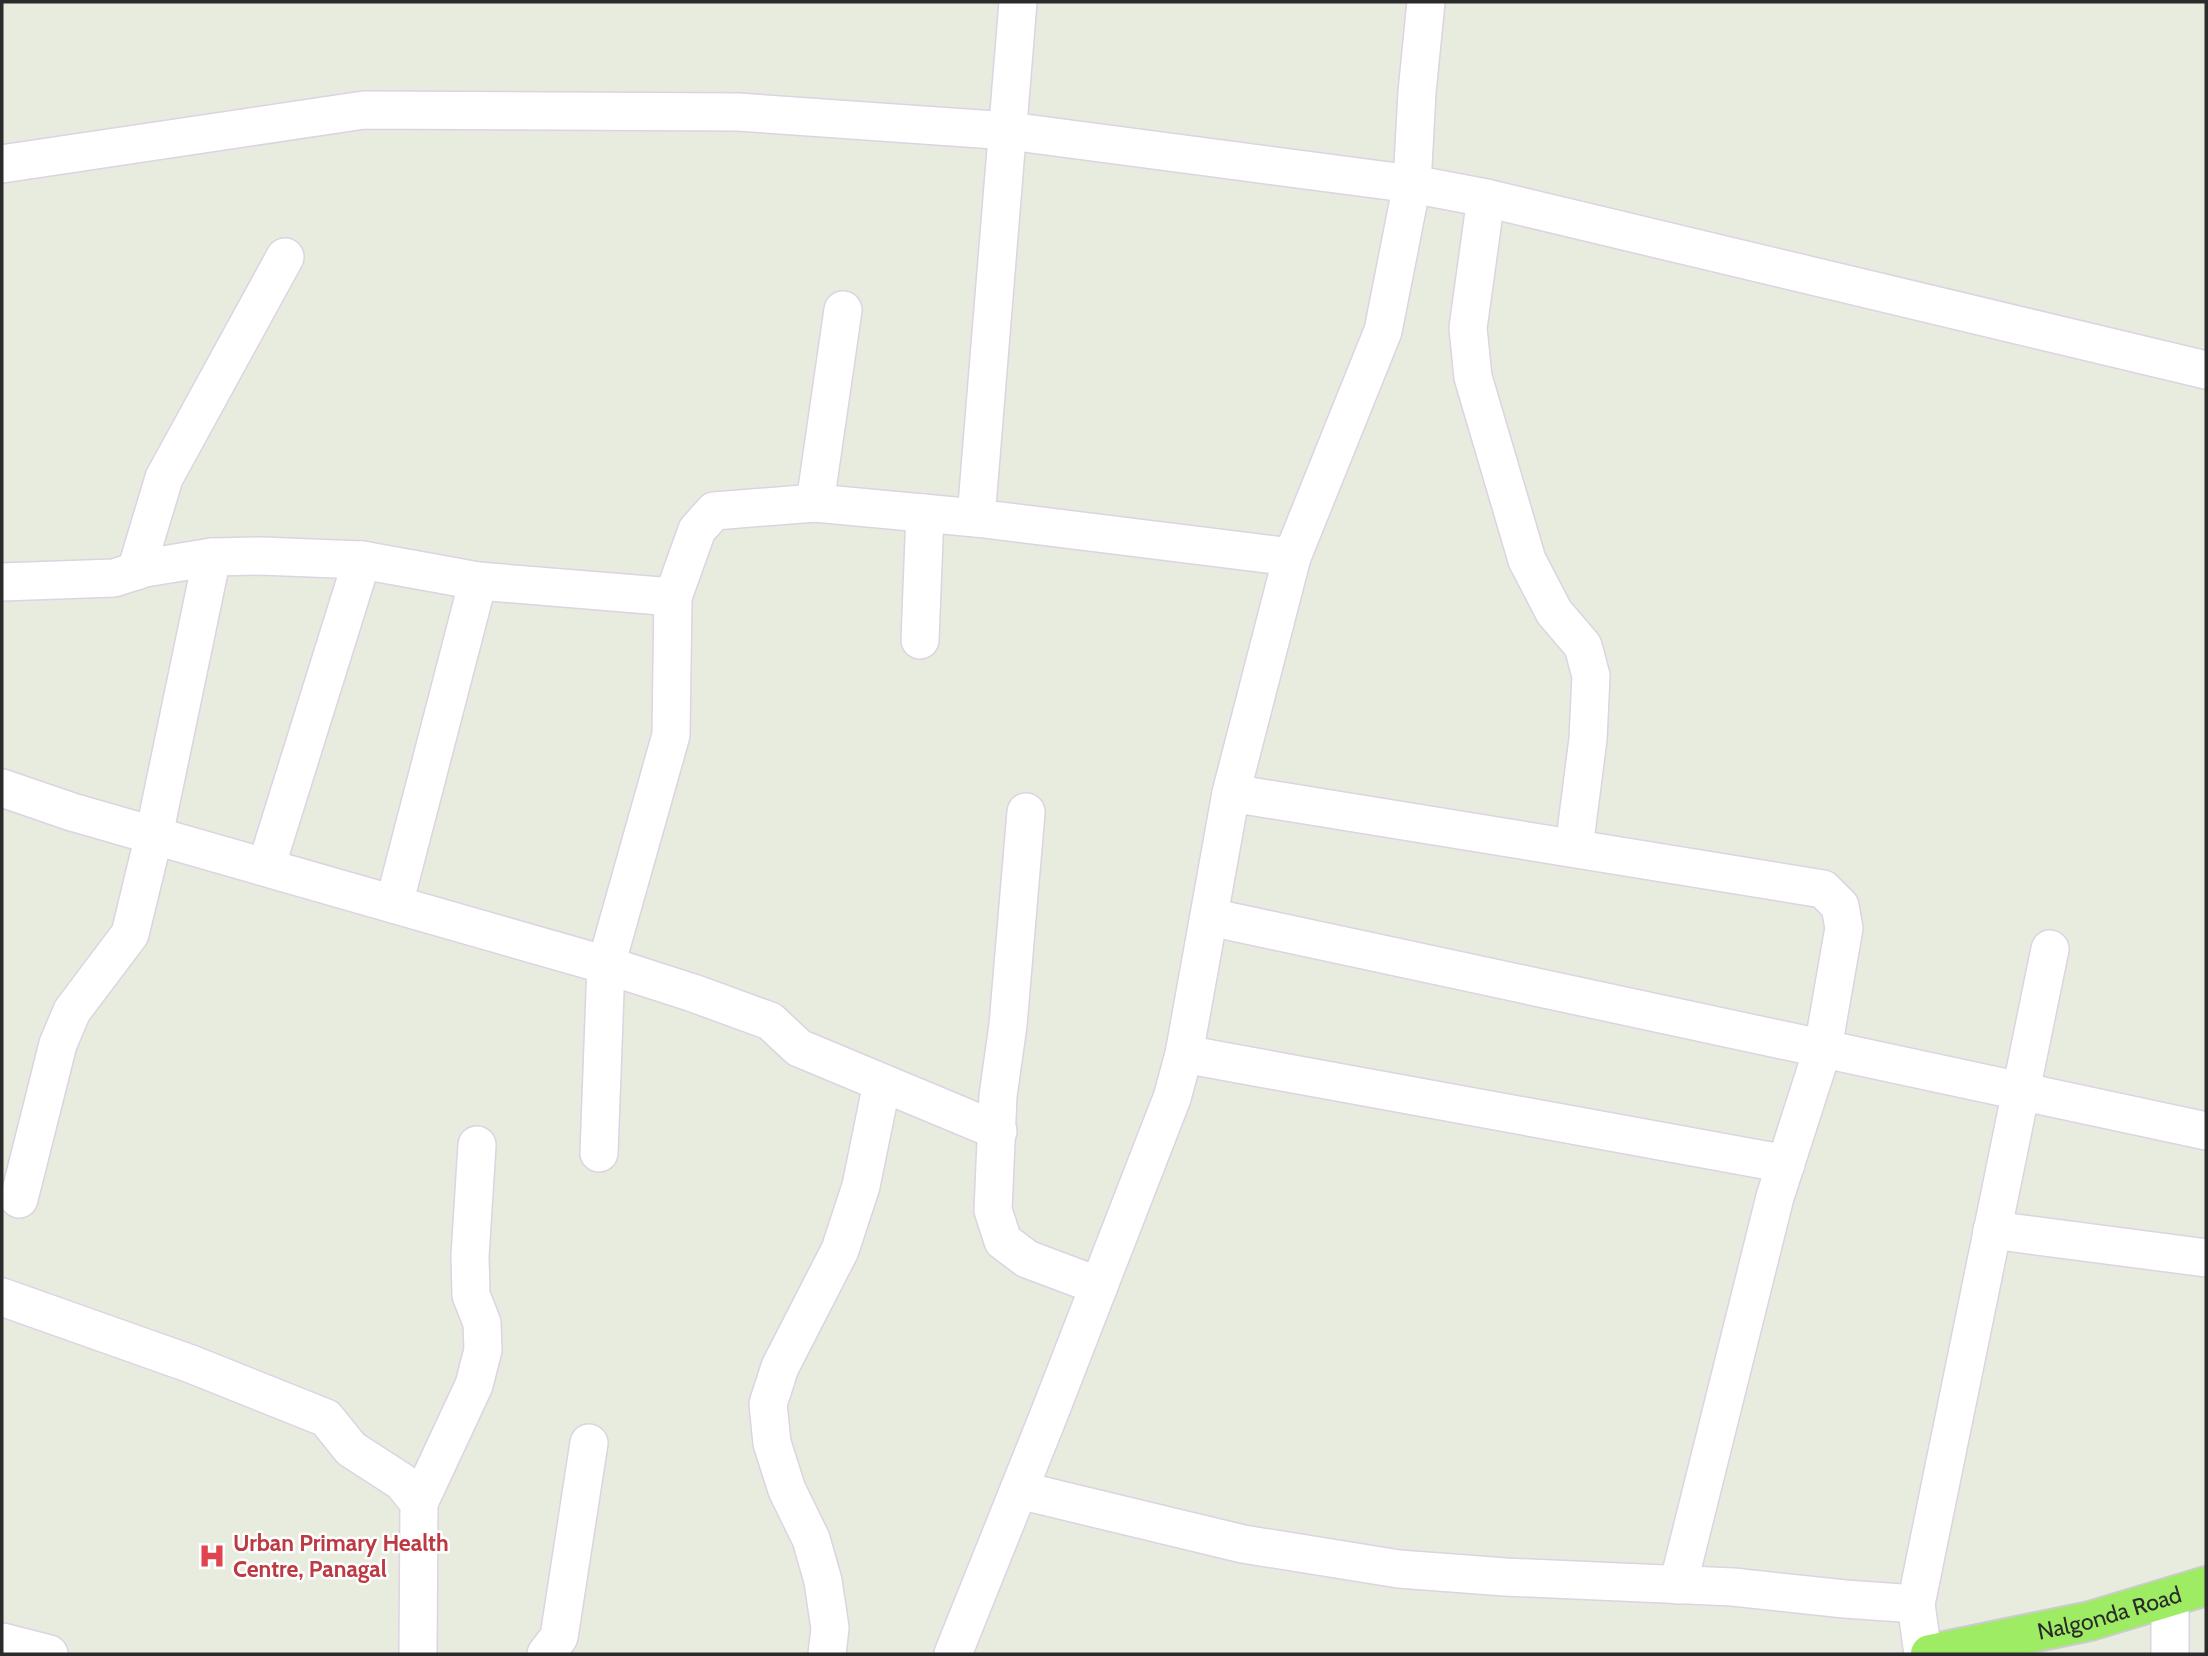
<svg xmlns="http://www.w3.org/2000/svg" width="2208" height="1656" viewBox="0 0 2208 1656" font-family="Cabin,sans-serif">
<rect width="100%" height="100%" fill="#e7ecde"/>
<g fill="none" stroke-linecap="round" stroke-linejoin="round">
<g stroke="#ddd3e3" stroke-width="40">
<g id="minor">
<polyline points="2,164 364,110 738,112 1009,131 1412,184 1486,198 2206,370"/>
<polyline points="1486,198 1468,328 1473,377 1527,560 1554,612 1583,646 1591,676 1588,739 1574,848"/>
<polyline points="815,503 843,310"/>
<polyline points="976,518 1018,2"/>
<polyline points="136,571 164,478 285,257"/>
<polyline points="2,582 114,578 145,568 212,557 261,556 362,560 478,581 673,597 697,530 714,511 815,503 976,518 1292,557"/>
<polyline points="920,640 925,513"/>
<polyline points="2,788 72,812 606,965 693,993 770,1021 799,1048 998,1131"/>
<polyline points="1231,793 1823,889 1840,906 1844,928 1823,1048 1775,1197 1678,1585"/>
<polyline points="1026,812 1008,1025 998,1096 993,1210 1003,1241 1027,1259 1099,1286"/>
<polyline points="266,867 362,560"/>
<polyline points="394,904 478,581"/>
<polyline points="1210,917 2206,1131"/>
<polyline points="1184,1054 1786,1164"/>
<polyline points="599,1153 606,965 671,735 673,597"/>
<polyline points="19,1199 58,1044 72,1011 130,934 154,835 212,557"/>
<polyline points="1992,1230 2206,1258"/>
<polyline points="2,1297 191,1364 326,1418 351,1449 402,1482 419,1503 418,1654"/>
<polyline points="1019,1490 1243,1544 1399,1569 1505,1577 1733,1587 1845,1599 1916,1604 1923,1654"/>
<polyline points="419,1503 474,1385 483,1350 482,1323 471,1295 470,1256 477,1145"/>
<polyline points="2170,1597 2170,1654"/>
<polyline points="1916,1604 2050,949"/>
<polyline points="2,1642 49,1654"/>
<polyline points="546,1654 559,1637 589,1443"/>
<polyline points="827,1654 830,1628 823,1581 811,1539 787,1490 772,1443 768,1404 780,1367 840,1250 861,1186 882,1083"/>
<polyline points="953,1654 1048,1417 1172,1098 1184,1054 1231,793 1292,557 1383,331 1412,184 1417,92 1426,2"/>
</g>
</g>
<g stroke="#ccc" stroke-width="42">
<g id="major">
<path id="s1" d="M1930,1654l160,-33 116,-35"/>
</g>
</g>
<use href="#minor" stroke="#fff" stroke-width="37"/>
<use href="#major" stroke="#9dec63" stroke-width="38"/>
</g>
<defs>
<g id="hospital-bare" transform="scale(2.1)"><path d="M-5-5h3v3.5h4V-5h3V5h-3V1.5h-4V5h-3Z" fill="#e0444e" stroke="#fff" stroke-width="2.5" paint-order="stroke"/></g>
</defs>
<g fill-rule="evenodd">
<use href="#hospital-bare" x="212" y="1556"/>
</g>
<g text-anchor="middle" stroke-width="5" stroke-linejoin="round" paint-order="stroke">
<g font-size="23" font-weight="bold" fill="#be3a42" stroke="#fff" text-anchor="start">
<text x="233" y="1551">Urban Primary Health<tspan x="233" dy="26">Centre, Panagal</tspan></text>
</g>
<g font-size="23" fill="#2b2b2b" stroke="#fff">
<text dy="8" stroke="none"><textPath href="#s1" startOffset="184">Nalgonda Road</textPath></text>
</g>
</g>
<rect width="2208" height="1656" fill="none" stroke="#2b2b2b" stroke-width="7"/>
</svg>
